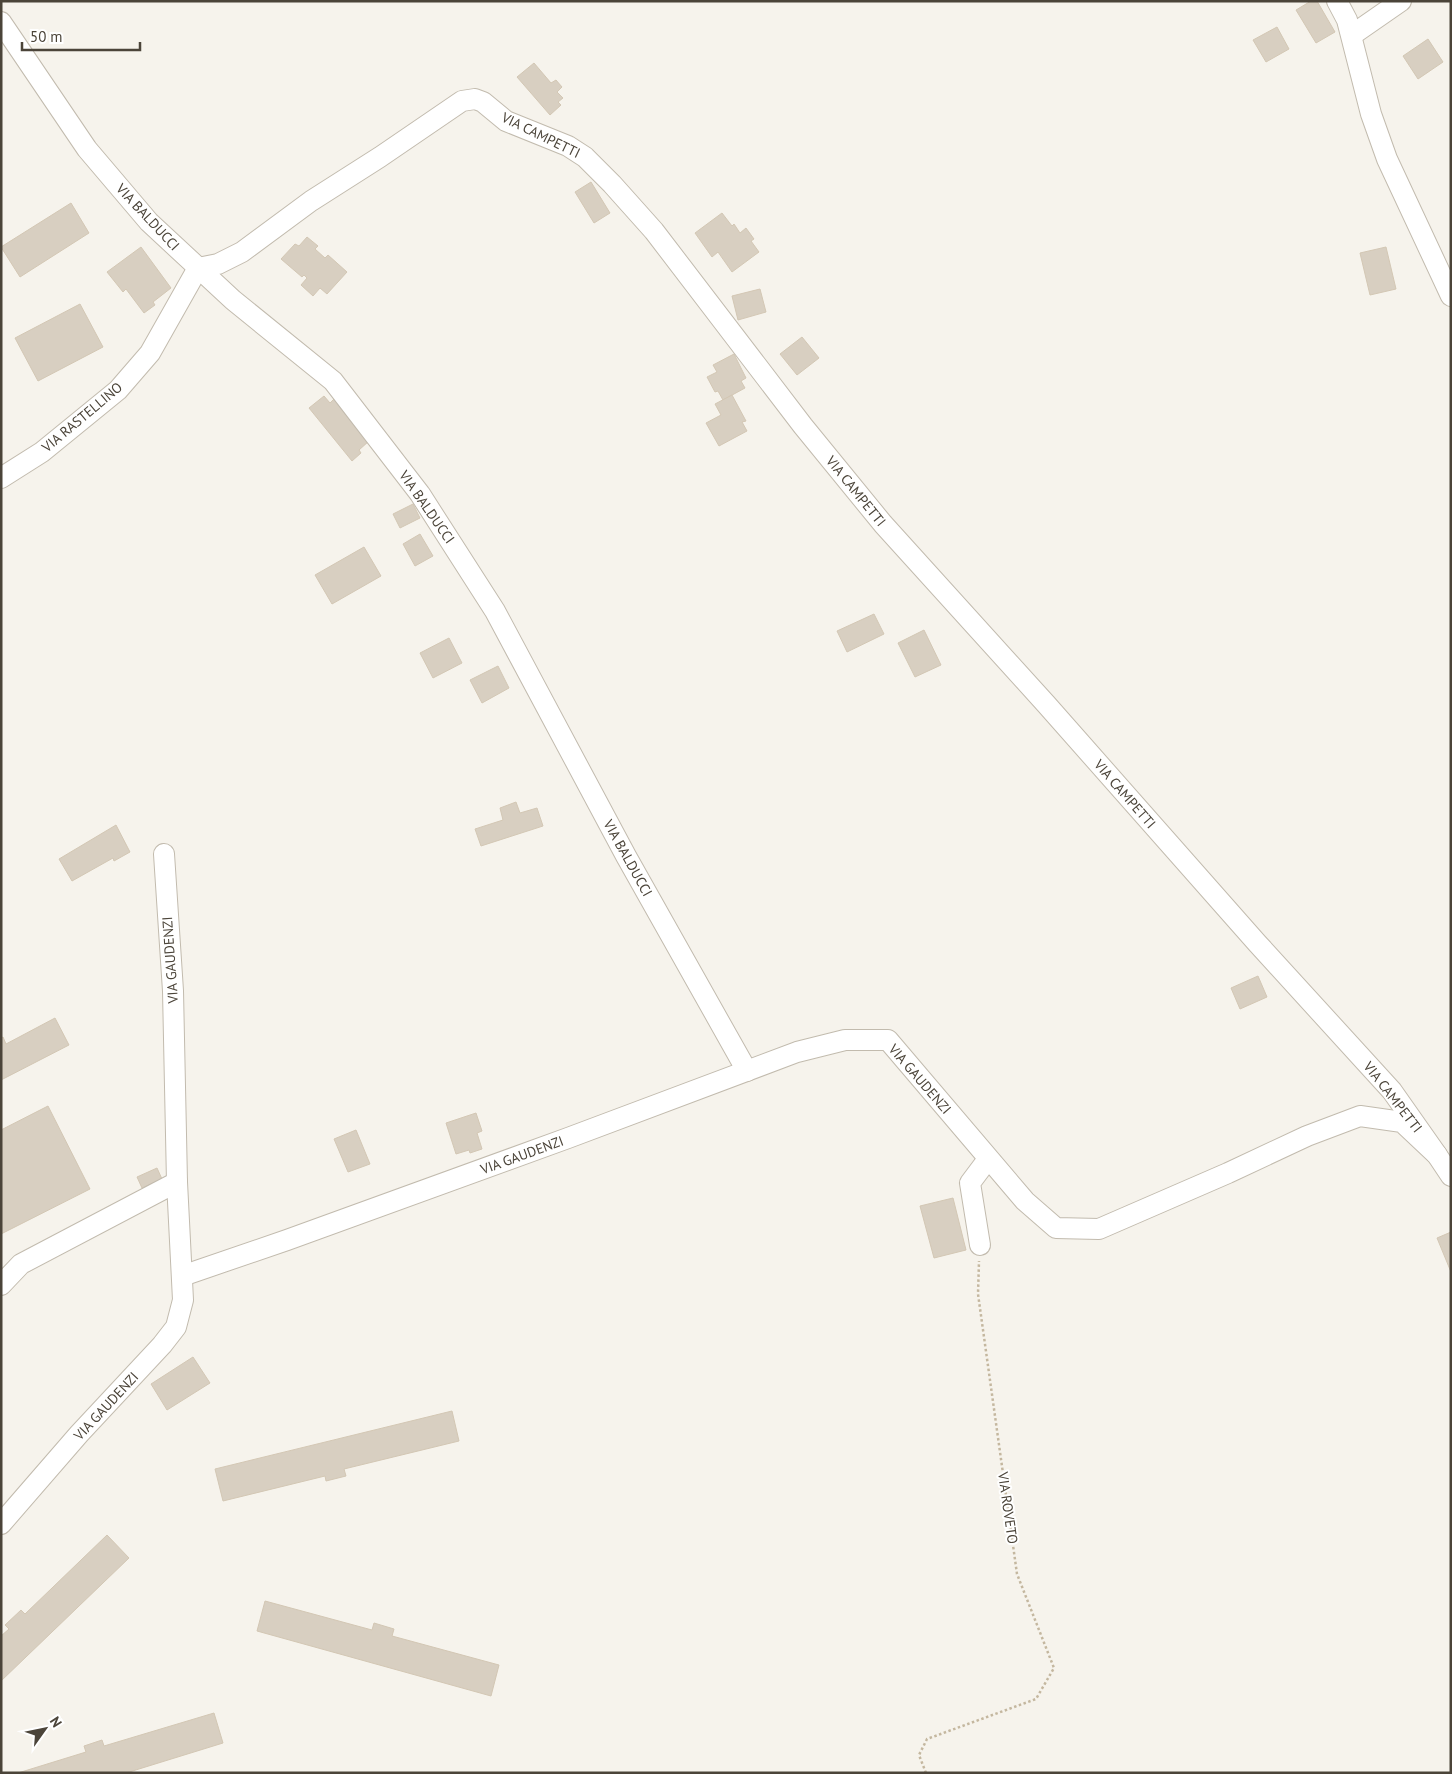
<svg xmlns="http://www.w3.org/2000/svg" width="1452" height="1774" viewBox="0 0 1452 1774" font-family="'PT Sans',sans-serif">
<rect width="100%" height="100%" fill="#f6f3ec"/>
<g fill="#d8cfc1" stroke="#d3c7b4">
<polygon points="1311,1 1317,1 1335,32 1316,43 1296,10"/>
<polygon points="1277,27 1289,49 1266,62 1253,40"/>
<polygon points="1428,39 1443,62 1418,79 1403,56"/>
<polygon points="534,63 551,83 556,80 562,87 557,92 563,98 558,102 561,105 550,115 517,77"/>
<polygon points="591,182 610,213 594,223 575,192"/>
<polygon points="71,203 89,233 20,277 1,247"/>
<polygon points="722,213 732,226 734,224 740,233 746,228 754,239 751,241 759,252 732,272 718,252 712,257 695,233"/>
<polygon points="307,237 318,246 315,249 325,258 328,255 347,272 327,294 320,288 313,296 301,285 307,278 304,275 302,277 281,259 295,244 299,246"/>
<polygon points="141,247 171,288 153,302 155,305 144,313 126,289 123,292 107,272"/>
<polygon points="1386,247 1396,289 1370,295 1360,253"/>
<polygon points="760,289 766,312 738,320 732,296"/>
<polygon points="80,304 103,347 38,381 15,338"/>
<polygon points="802,337 819,358 797,375 780,354"/>
<polygon points="734,354 746,378 741,381 745,388 723,400 718,391 715,392 707,377 717,372 713,365"/>
<polygon points="732,395 746,421 742,422 747,431 719,446 706,423 721,415 715,404"/>
<polygon points="324,396 330,403 334,399 369,441 359,450 361,453 352,461 309,408"/>
<polygon points="413,504 420,518 400,528 393,514"/>
<polygon points="420,534 433,556 415,566 403,544"/>
<polygon points="364,547 381,576 332,604 315,575"/>
<polygon points="874,614 884,634 847,652 837,631"/>
<polygon points="924,630 941,665 915,677 898,643"/>
<polygon points="449,638 462,663 433,678 420,653"/>
<polygon points="498,666 509,688 482,703 470,680"/>
<polygon points="516,802 520,813 537,808 543,826 481,846 475,829 503,820 500,808"/>
<polygon points="116,825 130,852 114,861 113,858 72,881 59,859"/>
<polygon points="1258,976 1267,997 1240,1009 1231,988"/>
<polygon points="55,1018 69,1045 1,1080 1,1038 3,1037 6,1044"/>
<polygon points="48,1106 90,1189 1,1234 1,1130"/>
<polygon points="476,1113 482,1131 477,1133 482,1149 470,1153 469,1150 456,1154 446,1123"/>
<polygon points="356,1130 370,1164 348,1172 334,1139"/>
<polygon points="157,1168 162,1179 142,1188 137,1177"/>
<polygon points="953,1198 966,1250 934,1258 920,1206"/>
<polygon points="1451,1232 1451,1272 1437,1238"/>
<polygon points="193,1357 210,1383 167,1410 151,1384"/>
<polygon points="452,1411 459,1441 344,1469 346,1476 326,1481 325,1476 223,1501 215,1469"/>
<polygon points="107,1535 129,1558 1,1681 1,1636 9,1629 5,1625 21,1610 25,1614"/>
<polygon points="265,1601 372,1630 374,1623 394,1629 392,1636 499,1665 491,1696 257,1631"/>
<polygon points="214,1713 223,1743 126,1773 18,1773 86,1752 84,1746 102,1740 104,1746"/>
</g>
<g fill="none" stroke-linecap="round" stroke-linejoin="round">
<g stroke="#c2bbae" stroke-width="22">
<g id="minor">
<polyline points="1337,1 1347,20 1371,114 1387,159 1451,296"/>
<polyline points="1,22 87,149 149,222 233,300 333,381 420,494 495,611 626,856 747,1071"/>
<polyline points="1352,35 1401,1"/>
<polyline points="1,478 42,452 118,390 150,353 198,268 218,264 242,252 311,201 380,157 462,101 475,99 483,102 506,121 568,146 585,157 612,184 654,231 803,426 883,524 1046,704 1257,943 1392,1091 1437,1155"/>
<polyline points="980,1245 970,1183 988,1159"/>
<polyline points="182,1276 287,1240 568,1138 797,1052 845,1040 888,1040 1025,1201 1056,1228 1099,1229 1228,1173 1307,1136 1360,1116 1402,1122 1437,1155 1451,1176"/>
<polyline points="1,1285 21,1264 177,1182"/>
<polyline points="1,1524 79,1434 162,1345 176,1327 183,1300 177,1182 173,991 164,854"/>
</g>
</g>
<polyline stroke="#c4b79f" stroke-width="2.5" stroke-dasharray="2.5 2.5" stroke-linecap="butt" points="926,1773 919,1755 927,1739 1036,1699 1054,1668 1017,1574 978,1294 979,1261"/>
<use href="#minor" stroke="#fff" stroke-width="20"/>
</g>
<g text-anchor="middle" stroke-width="4" stroke-linejoin="round" paint-order="stroke">
<g font-size="14" fill="#4b4439" stroke="#fff">
<text transform="translate(541 135) rotate(26)" y="5">VIA CAMPETTI</text>
<text transform="translate(148 217) rotate(47)" y="5">VIA BALDUCCI</text>
<text transform="translate(82 417) rotate(-40)" y="5">VIA RASTELLINO</text>
<text transform="translate(856 491) rotate(51)" y="5">VIA CAMPETTI</text>
<text transform="translate(427 507) rotate(55)" y="5">VIA BALDUCCI</text>
<text transform="translate(1125 794) rotate(49)" y="5">VIA CAMPETTI</text>
<text transform="translate(628 858) rotate(61)" y="5">VIA BALDUCCI</text>
<text transform="translate(170 960) rotate(-94)" y="5">VIA GAUDENZI</text>
<text transform="translate(920 1079) rotate(49)" y="5">VIA GAUDENZI</text>
<text transform="translate(1393 1097) rotate(52)" y="5">VIA CAMPETTI</text>
<text transform="translate(522 1155) rotate(-20)" y="5">VIA GAUDENZI</text>
<text transform="translate(106 1406) rotate(-47)" y="5">VIA GAUDENZI</text>
<text transform="translate(1008 1508) rotate(82)" y="5">VIA ROVETO</text>
</g>
</g>
<rect width="1452" height="1774" fill="none" stroke="#4b4439" stroke-width="5"/>
<g transform="translate(45 1729) rotate(57)" stroke="#ffffff" stroke-width="4" paint-order="stroke">
<path d="M0-4L9 19L0 12L-9 19Z" fill="#4b4439"/>
<text y="-8" font-size="14" font-weight="bold" text-anchor="middle" fill="#4b4439">N</text>
</g>
<path d="M22 42v8h118v-8" fill="none" stroke="#4b4439" stroke-width="2.5"/>
<text x="30" y="42" font-size="15" fill="#4b4439" stroke="#ffffff" stroke-width="4" paint-order="stroke">50 m</text>
</svg>
